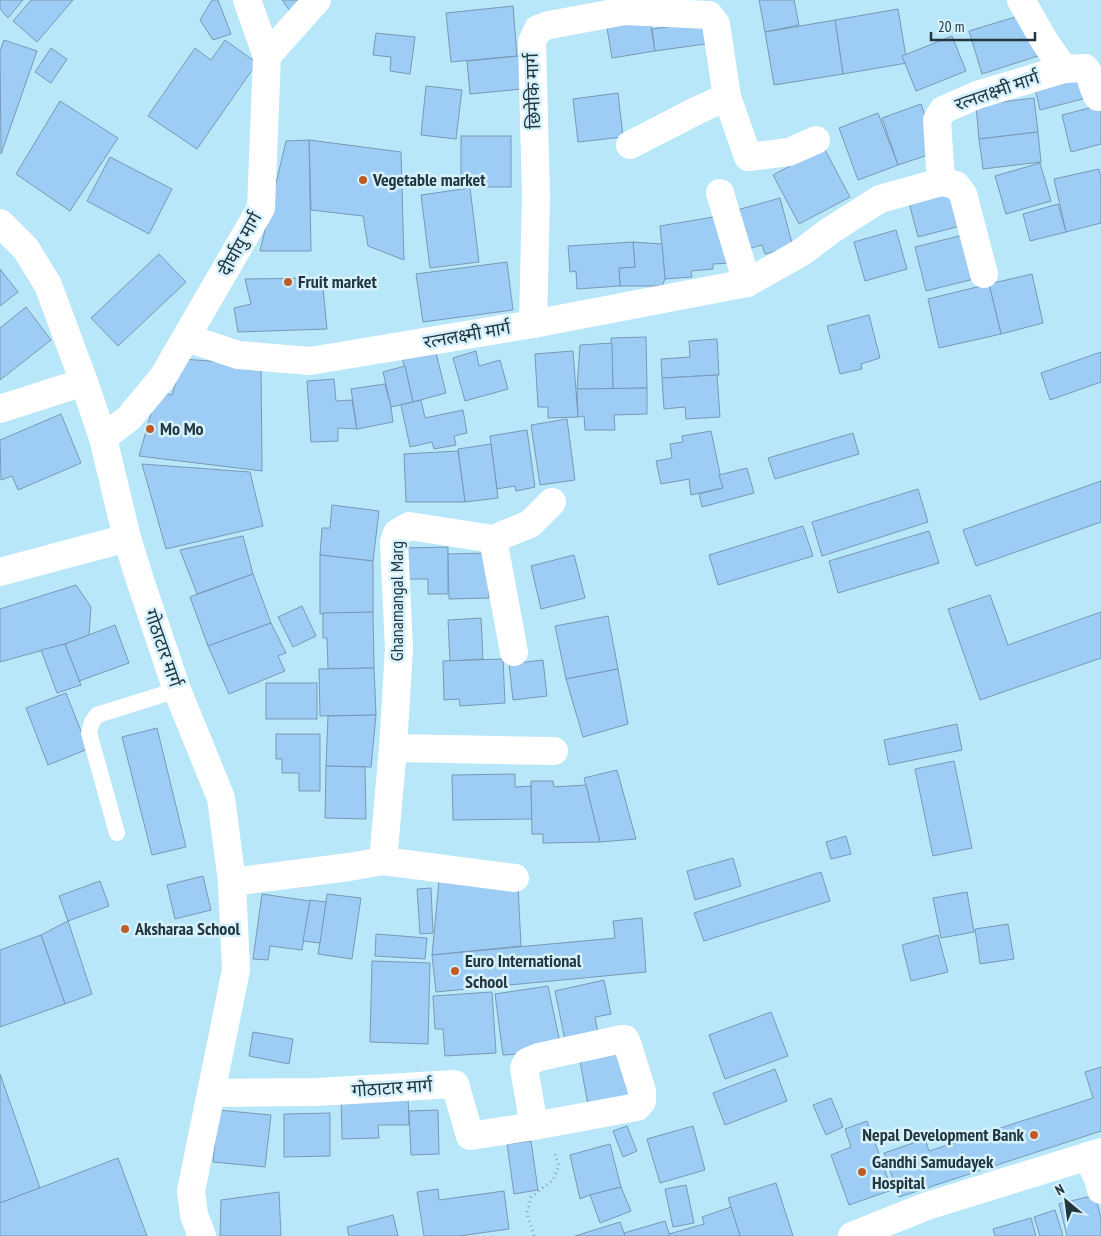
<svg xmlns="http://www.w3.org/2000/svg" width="1101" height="1236" viewBox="0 0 1101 1236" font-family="'PT Sans Narrow','Noto Sans Devanagari',sans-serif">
<rect width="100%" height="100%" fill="#b8e7fa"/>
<g fill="#9dccf5" stroke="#7999b5">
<polygon points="0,0 23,0 8,18 0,9"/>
<polygon points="31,0 73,0 37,42 13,21"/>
<polygon points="212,0 218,0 231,34 213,40 200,20"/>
<polygon points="282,0 311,0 295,18"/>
<polygon points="759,0 794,0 799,25 765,32"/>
<polygon points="513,6 517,56 451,62 446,13"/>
<polygon points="898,9 907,63 843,74 835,20"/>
<polygon points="1028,13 1041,55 982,74 969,31"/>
<polygon points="649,15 655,51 612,58 606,22"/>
<polygon points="835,20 843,74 774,85 765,32"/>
<polygon points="709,21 712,43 655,51 652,29"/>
<polygon points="376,33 415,37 410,74 390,71 391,57 373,55"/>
<polygon points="952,36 966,71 916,91 902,56"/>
<polygon points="4,40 37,51 1,154 0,51"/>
<polygon points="225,40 257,63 197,149 148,116 195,48 211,60"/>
<polygon points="51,48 67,59 51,83 35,72"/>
<polygon points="519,56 522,89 470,94 467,61"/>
<polygon points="1082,68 1090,97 1040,110 1033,80"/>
<polygon points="426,86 462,90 456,139 421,135"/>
<polygon points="618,93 623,137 578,142 573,99"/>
<polygon points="1034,98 1038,132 979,139 976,105"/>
<polygon points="60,101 118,138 70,211 16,174"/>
<polygon points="921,104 937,152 898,165 882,118"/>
<polygon points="1101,105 1101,144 1071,152 1062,115"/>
<polygon points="878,113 898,165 858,180 839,128"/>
<polygon points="1038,132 1041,162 983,169 979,139"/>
<rect x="461" y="136" width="50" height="51"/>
<polygon points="309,140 401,152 404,260 368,246 363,216 311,210"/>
<polygon points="309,140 311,251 260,251 286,141"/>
<polygon points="824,148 850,197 799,224 773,175"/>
<polygon points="110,157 172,189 149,234 87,201"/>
<polygon points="1040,163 1051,201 1006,214 995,176"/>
<polygon points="1099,169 1101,178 1101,223 1066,232 1054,179"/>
<polygon points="954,186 964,225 918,237 908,199"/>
<polygon points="470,188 479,262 430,268 421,195"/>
<polygon points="780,198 793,247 765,254 762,245 741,251 730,212"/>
<polygon points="1058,204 1066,232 1030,241 1023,214"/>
<polygon points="725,215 730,263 713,264 713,269 691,271 692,277 665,279 660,226"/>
<polygon points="896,230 907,269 865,281 854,242"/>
<polygon points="967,234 978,278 926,291 915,247"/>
<polygon points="633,242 662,244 665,279 662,286 620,286 619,268 635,267"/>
<polygon points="633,242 635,267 619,268 620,286 577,289 576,271 570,272 568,246"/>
<polygon points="159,254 186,282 118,346 91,318"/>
<polygon points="507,262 513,310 423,322 416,274"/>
<polygon points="0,269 18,292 0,306"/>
<polygon points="1032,274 1043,323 1001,334 989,284"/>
<polygon points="322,278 327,329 238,332 234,308 251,304 245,279"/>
<polygon points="989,284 1001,334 939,348 928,299"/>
<polygon points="26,307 51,340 0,380 0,328"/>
<polygon points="869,315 880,358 861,364 862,369 840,374 827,326"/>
<polygon points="646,337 647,388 613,389 611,338"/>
<polygon points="717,339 719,375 662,378 661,359 690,357 689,341"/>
<polygon points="612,343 613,389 577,389 580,345"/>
<polygon points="434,345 446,393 413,402 401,353"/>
<polygon points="476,351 479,366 500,360 508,389 465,401 453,358"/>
<polygon points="573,351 578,417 548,418 548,407 538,407 535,354"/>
<polygon points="1101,352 1101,382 1050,400 1041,373"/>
<polygon points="183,359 261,365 262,471 139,456 157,392 172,395"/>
<polygon points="405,366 413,402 391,407 383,372"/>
<polygon points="717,375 720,417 686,419 685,407 664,409 662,378"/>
<polygon points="334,379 336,401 352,400 357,429 338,428 338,441 311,442 307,381"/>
<polygon points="385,384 391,407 393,422 357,429 351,389"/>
<polygon points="647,388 647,414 614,415 615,430 585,430 584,416 578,417 577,389"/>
<polygon points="421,400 425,418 463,410 467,433 454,436 456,445 434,449 432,442 410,447 401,405"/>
<polygon points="61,414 81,463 18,490 12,476 1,480 0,440"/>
<polygon points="567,419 575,480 540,485 531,425"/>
<polygon points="527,430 535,487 516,491 515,486 497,489 490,436"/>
<polygon points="711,431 723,488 691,495 689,479 661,484 656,461 672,458 670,444 683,442 682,436"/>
<polygon points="853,433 859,454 775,479 768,458"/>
<polygon points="491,444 498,498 465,502 458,449"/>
<polygon points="458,451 465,502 406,502 404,454"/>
<polygon points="142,464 250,472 263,526 166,549"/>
<polygon points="747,468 754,493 702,507 699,494 723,488 719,475"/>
<polygon points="1101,481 1101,522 976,566 963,530"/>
<polygon points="918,489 928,522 822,556 812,522"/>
<polygon points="332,505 379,511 373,561 320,555 322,528 330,528"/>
<polygon points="803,526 813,556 718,585 709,555"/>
<polygon points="929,531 939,563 838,593 829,561"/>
<polygon points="243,536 253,574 197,594 180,550"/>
<polygon points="448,547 448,594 428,594 428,579 405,579 405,548"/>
<polygon points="488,553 489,598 449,599 448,554"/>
<polygon points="320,555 373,561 373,612 320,614"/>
<polygon points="574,555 585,598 541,609 531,566"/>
<polygon points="253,574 271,623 208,646 190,597"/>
<polygon points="76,585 91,607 89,635 65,644 0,662 0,609"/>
<polygon points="990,595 1008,645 1101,612 1101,658 980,700 948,609"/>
<polygon points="302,606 316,636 293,647 278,617"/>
<polygon points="373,612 374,668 328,669 327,638 323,638 323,613"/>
<polygon points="608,616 618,669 566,679 555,626"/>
<polygon points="481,618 483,659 450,661 448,620"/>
<polygon points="271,623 286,653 278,656 285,671 229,694 208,646"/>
<polygon points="115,625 129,663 79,681 65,644"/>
<polygon points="65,644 81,685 57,693 41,650"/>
<polygon points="503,659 505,703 460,706 459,699 444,700 443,661"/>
<polygon points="543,660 547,696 513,700 509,664"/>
<polygon points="374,668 376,715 320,716 319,669"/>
<polygon points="618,669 628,724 583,737 566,679"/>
<rect x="266" y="683" width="51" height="36"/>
<polygon points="66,693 88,749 48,765 26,708"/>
<polygon points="376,715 371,767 326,766 328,716"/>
<polygon points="957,724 962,750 889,765 884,740"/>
<polygon points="157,728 186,847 152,855 122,737"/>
<polygon points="276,734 320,734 320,791 299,791 299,773 282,773 282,759 276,759"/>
<polygon points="954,761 972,848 933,856 915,769"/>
<polygon points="326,766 365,767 366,819 325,818"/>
<polygon points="617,770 636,839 600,842 584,778"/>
<polygon points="515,774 515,787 531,786 532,819 453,820 452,775"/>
<polygon points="531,781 553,781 554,787 586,785 600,842 543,843 543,834 532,834"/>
<polygon points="846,836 851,854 831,859 826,842"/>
<polygon points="733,858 741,886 695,900 687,871"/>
<polygon points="821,872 830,901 704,941 694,913"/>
<polygon points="203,876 211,910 175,919 167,885"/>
<polygon points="100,881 109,906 68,921 59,896"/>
<polygon points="439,881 518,885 521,946 432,955"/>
<polygon points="431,888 433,933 420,934 417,889"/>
<polygon points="967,892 974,932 941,938 933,898"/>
<polygon points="262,894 310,901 302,950 270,946 268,960 253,959"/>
<polygon points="327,894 361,898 352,959 318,954"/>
<polygon points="310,900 326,902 320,943 303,941"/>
<polygon points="642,918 646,972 436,992 432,955 615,938 613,921"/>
<polygon points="68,921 92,994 65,1004 41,935"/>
<polygon points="1008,924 1014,959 980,964 975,929"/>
<polygon points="376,934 427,938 425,959 375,956"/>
<polygon points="41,935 65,1004 0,1027 0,950"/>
<polygon points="938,935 948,972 911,981 902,945"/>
<polygon points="372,961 430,963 428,1044 370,1042"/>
<polygon points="604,980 611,1014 595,1017 599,1038 566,1045 555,991"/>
<polygon points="548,986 562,1052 503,1055 495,994"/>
<polygon points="492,992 496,1053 445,1056 443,1029 435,1029 433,996"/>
<polygon points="771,1012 788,1056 725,1079 709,1035"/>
<polygon points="253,1032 293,1039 289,1064 249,1056"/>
<polygon points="623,1042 632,1097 588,1105 578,1050"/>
<polygon points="1101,1067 1101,1131 899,1197 884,1153 925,1139 929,1151 1093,1098 1085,1072"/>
<polygon points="775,1069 787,1101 725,1125 713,1093"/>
<polygon points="0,1074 40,1188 0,1203"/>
<polygon points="408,1095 409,1125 378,1125 379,1138 342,1139 341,1096"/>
<polygon points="831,1098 843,1127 826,1135 813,1105"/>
<polygon points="218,1110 271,1115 265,1167 213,1162"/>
<polygon points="438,1110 439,1154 411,1155 409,1111"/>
<polygon points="330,1113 330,1156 284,1157 284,1114"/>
<polygon points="867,1121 892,1190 849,1205 831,1155 851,1147 845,1129"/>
<polygon points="627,1126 637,1151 623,1157 613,1131"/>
<polygon points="693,1126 705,1170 660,1183 647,1139"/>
<polygon points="531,1141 538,1190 514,1194 507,1144"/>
<polygon points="610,1144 621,1187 590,1195 580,1199 570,1155"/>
<polygon points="118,1158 147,1236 0,1236 0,1203"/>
<polygon points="776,1183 793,1236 740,1236 728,1198"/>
<polygon points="686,1185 694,1223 673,1227 665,1189"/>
<polygon points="621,1187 631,1211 600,1223 590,1195"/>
<polygon points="438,1189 439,1200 504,1191 509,1229 459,1236 424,1236 417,1192"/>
<polygon points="279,1192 281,1236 220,1236 221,1200"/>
<polygon points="1095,1195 1101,1218 1101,1236 1067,1236 1059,1204"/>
<polygon points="731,1207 740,1236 670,1236 669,1234 704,1224 702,1217"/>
<polygon points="1055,1210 1063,1236 1040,1236 1034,1217"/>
<polygon points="393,1215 398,1236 349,1236 347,1227"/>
<polygon points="1031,1218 1036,1236 995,1236 993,1229"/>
<polygon points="665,1221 670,1236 625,1236 624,1233"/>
<polygon points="620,1222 625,1236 575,1236"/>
</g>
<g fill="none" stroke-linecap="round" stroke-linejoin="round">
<polyline stroke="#83a8b7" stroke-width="3" stroke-dasharray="1 4" stroke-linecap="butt" points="534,1236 527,1213 531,1197 553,1180 559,1166 554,1153"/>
<polyline stroke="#fff" stroke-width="16" points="117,833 89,733 92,722 97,715 177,690"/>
<g stroke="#fff" stroke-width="28">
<polyline points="247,0 267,56"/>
<path d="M1021,0l24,42 19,27 21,-1c7,8 7,20 13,29h3"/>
<polyline points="630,145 698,110 727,97"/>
<polyline points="941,182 956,185 963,194 984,274"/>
<polyline points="720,193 747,283"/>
<polyline points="533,324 536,196 532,42 538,29 549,25 625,11 709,15 716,24 727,97 748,157 789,152 816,140"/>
<polyline points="187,338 238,355 310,361 533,324 747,283 802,252 831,230 880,199 941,182 937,120 943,110 977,95 1064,69"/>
<polyline points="0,409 84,382"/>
<polyline points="103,438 129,418 163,377 261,208 267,56 317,0"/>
<polyline points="493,539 514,652"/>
<polyline points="0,572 127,538"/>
<polyline points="393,748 554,751"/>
<polyline points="383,861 515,878"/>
<polyline points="232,882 349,867 383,861 393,748 399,649 394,542 397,533 409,526 493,539 530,524 552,502"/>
<polygon points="622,1039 625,1039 627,1043 642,1091 642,1101 637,1107 534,1126 524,1068 527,1062 539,1057"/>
<polyline points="211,1093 317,1092 455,1084 470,1136 534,1126"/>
<polyline points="1087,1156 1098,1178 1101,1190"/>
</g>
<g stroke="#fff" stroke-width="28">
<polyline points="0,223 26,249 48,285 84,382 103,438 127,538 140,580 177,690 221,798 232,882 236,970 191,1191 194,1215 202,1236"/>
<polyline points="852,1236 927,1206 1101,1152"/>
</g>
</g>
<g fill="#bf5b26" stroke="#d5f1fc" stroke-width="2">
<circle cx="363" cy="180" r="5"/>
<circle cx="288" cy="282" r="5"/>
<circle cx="150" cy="429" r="5"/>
<circle cx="125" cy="929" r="5"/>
<circle cx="455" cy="971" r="5"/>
<circle cx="1034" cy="1135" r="5"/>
<circle cx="862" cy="1172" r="5"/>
</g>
<g text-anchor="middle" stroke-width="5" stroke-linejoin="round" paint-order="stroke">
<g font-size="18" fill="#23353d" stroke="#d5f1fc">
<text transform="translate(533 91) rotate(-92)" y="6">छिमेकि मार्ग</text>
<text transform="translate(997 91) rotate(-19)" y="6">रत्नलक्ष्मी मार्ग</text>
<text transform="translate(240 244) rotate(-61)" y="6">दीर्घायु मार्ग</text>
<text transform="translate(467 335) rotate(-10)" y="6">रत्नलक्ष्मी मार्ग</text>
<text transform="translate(397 601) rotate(-90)" y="6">Ghanamangal Marg</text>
<text transform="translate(163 648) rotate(71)" y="6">गोठाटार मार्ग</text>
<text transform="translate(392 1088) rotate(-4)" y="6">गोठाटार मार्ग</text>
</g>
<g font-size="18" font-weight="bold" fill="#23353d" stroke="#d5f1fc" text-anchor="start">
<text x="373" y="186">Vegetable market</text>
<text x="298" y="288">Fruit market</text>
<text x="160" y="435">Mo Mo</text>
<text x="135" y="935">Aksharaa School</text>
<text x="465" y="967">Euro International<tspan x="465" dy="21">School</tspan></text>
<text x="1024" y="1141" text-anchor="end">Nepal Development Bank</text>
<text x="872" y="1168">Gandhi Samudayek<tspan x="872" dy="21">Hospital</tspan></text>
</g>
</g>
<g transform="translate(1066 1201) rotate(331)" stroke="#d5f1fc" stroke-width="4" paint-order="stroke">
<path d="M0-4L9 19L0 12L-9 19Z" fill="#23353d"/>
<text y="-8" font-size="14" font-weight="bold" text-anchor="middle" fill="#23353d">N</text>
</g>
<path d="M931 32v8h104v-8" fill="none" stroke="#23353d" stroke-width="2.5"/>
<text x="938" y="32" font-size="15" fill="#23353d" stroke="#d5f1fc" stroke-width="4" paint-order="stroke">20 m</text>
</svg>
